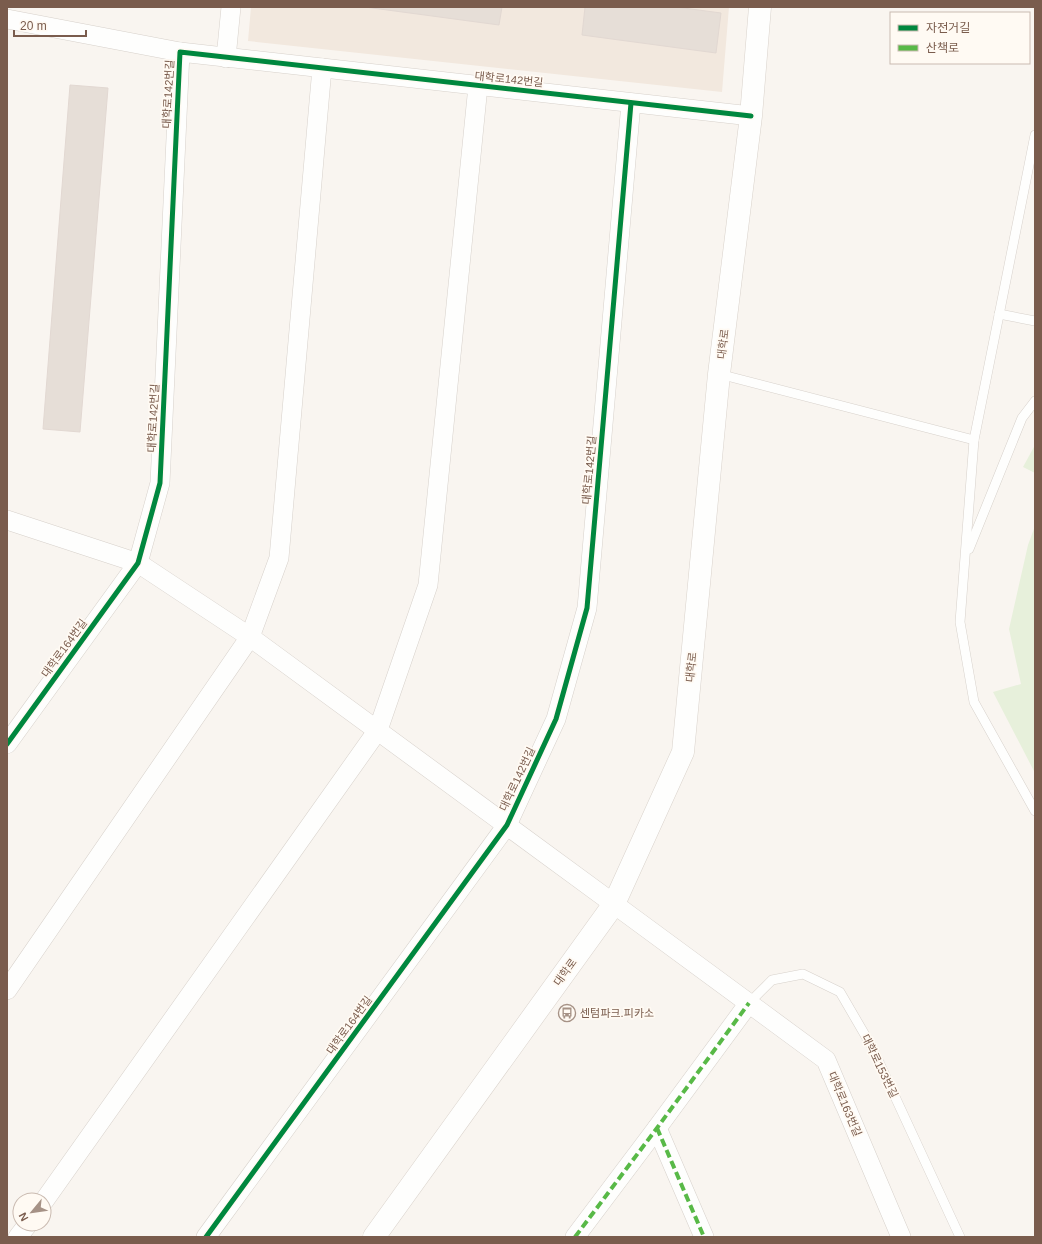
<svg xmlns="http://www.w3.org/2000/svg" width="1042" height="1244" viewBox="0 0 1042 1244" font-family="Helvetica,'Noto Sans KR',sans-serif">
<rect width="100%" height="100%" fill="#f9f5f0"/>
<polygon fill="#f2e8de" points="251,7 729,7 722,92 248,41"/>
<g fill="#e7f0db">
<polygon points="1035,445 1035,473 1023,467"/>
<polygon points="1035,526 1035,773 993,692 1021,684 1009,629 1028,545"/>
</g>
<g fill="#e6ded7" stroke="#e2d8d2">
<polygon points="365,7 502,7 499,25"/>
<polygon points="585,7 676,7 721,13 716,53 582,35"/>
<polygon points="70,85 108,88 80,432 43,429"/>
</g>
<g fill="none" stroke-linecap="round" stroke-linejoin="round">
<g stroke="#d7d1cb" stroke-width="10">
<g id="service">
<polyline points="1035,135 974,440 960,622 974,702 1035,811"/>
<polyline points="999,314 1035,321"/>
<polyline points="719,374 974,440"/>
<polyline points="969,549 1022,418 1035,401"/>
<polyline points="749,1003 772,980 803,974 840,992 872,1047 960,1237"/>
</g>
</g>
<g stroke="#d7d1cb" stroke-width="20">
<g id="minor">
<polyline points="7,19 180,52"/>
<polyline points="226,58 231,7"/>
<polyline points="7,520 138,563 250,637 614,904 826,1060 901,1237"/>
<polyline points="7,744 138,563 160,483 180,52 751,116"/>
<polyline points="7,990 250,637 279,558 322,68"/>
<polyline points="657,1128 704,1237"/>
<polyline points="44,1201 378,730 428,585 478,86"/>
<polyline points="18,1237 28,1224"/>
<polyline points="206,1237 507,825 556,719 587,608 631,103"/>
<polyline points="575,1237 657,1128 749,1003"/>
</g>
</g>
<g stroke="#d9d2cb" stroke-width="23">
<polyline id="secondary" points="374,1237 614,904 683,752 719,374 751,116 760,7"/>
</g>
<use href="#service" stroke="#fefefd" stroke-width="9"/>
<use href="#minor" stroke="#fefefd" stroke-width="19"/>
<use href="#secondary" stroke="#fefefd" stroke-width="22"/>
<g stroke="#58b947" stroke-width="4" stroke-dasharray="8 4" stroke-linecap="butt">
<polyline points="657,1128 704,1237"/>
<polyline points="575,1237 657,1128 749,1003"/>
</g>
<g stroke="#fffaf3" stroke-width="8">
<g id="cycleway">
<polyline points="7,744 138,563 160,483 180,52 751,116"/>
<polyline points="206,1237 507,825 556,719 587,608 631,103"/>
</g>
</g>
<use href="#cycleway" stroke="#00873e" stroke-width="5"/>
</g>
<defs>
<g id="bus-ring" transform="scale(0.9)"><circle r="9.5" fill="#fffaf3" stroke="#a69286" stroke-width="1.5"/><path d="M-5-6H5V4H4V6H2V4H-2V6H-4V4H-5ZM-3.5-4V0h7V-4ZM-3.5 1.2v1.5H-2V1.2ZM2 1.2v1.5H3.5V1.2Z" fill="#a69286"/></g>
</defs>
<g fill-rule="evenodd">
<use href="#bus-ring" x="567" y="1013"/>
</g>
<g text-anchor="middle" stroke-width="3.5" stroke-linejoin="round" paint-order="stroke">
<g font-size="11" fill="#7a5c4d" stroke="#fffaf3">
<text transform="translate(509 79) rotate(6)" y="4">대학로142번길</text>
<text transform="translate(168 94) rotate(-87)" y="4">대학로142번길</text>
<text transform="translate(723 344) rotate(-83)" y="4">대학로</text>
<text transform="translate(153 418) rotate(-87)" y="4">대학로142번길</text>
<text transform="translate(589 470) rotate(-85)" y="4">대학로142번길</text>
<text transform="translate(64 648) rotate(-54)" y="4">대학로164번길</text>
<text transform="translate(691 667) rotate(-84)" y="4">대학로</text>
<text transform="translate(517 779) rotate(-65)" y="4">대학로142번길</text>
<text transform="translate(565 972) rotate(-54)" y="4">대학로</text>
<text transform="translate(349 1025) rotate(-54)" y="4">대학로164번길</text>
<text transform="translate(880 1066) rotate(64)" y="4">대학로153번길</text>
<text transform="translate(845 1104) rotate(67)" y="4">대학로163번길</text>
</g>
<g font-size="11" fill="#7a5c4d" stroke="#fffaf3" text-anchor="start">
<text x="580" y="1017">센텀파크.피카소</text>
</g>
</g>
<rect width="1042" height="1244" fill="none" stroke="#7a5c4d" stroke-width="16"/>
<rect x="890" y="12" width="140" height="52" fill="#fffaf3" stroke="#cabbb1"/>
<rect x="898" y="25" width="20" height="6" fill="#00873e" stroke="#cabbb1"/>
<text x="926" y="32" font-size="12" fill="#7a5c4d">자전거길</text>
<rect x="898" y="45" width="20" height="6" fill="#58b947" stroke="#cabbb1"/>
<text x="926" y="52" font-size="12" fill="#7a5c4d">산책로</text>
<g transform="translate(32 1212) rotate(241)"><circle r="19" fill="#fffaf3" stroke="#cabbb1"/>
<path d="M0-3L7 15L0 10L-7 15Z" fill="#a69286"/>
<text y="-6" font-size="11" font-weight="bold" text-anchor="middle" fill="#7a5c4d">N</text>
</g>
<path d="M14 30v6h72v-6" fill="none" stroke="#7a5c4d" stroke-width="2"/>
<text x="20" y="30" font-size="12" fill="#7a5c4d" stroke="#fffaf3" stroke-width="3" paint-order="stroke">20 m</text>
</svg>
